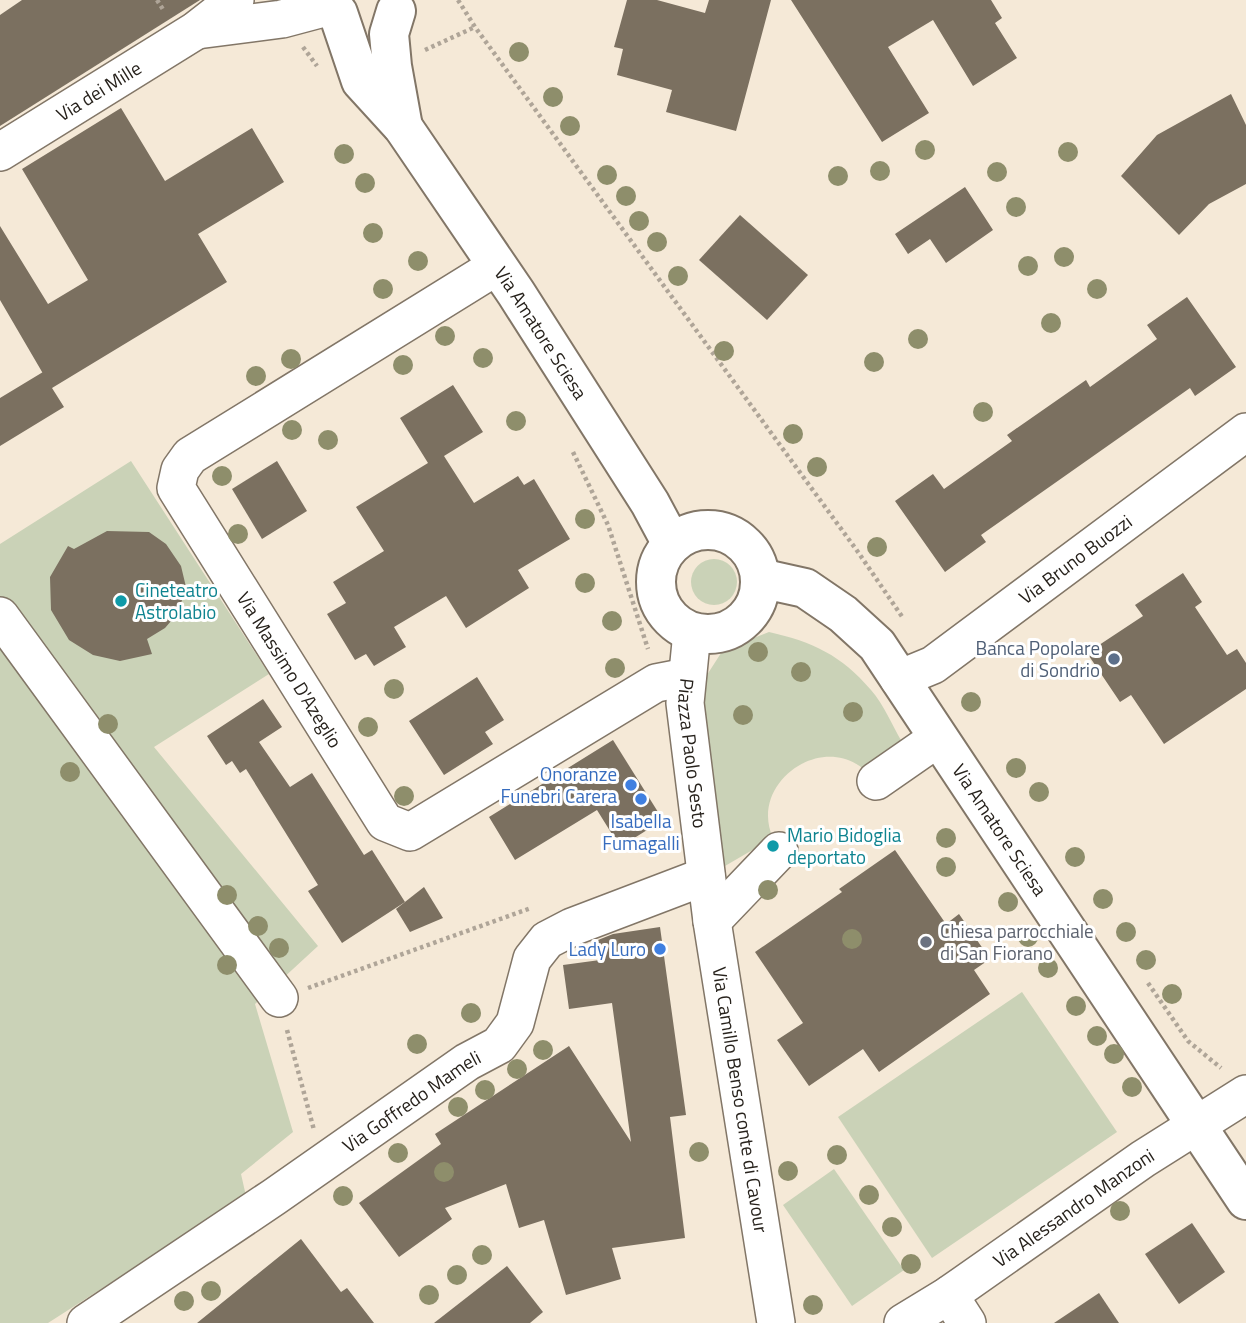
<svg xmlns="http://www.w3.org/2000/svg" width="1246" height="1323" viewBox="0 0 1246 1323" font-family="'Titillium Web',sans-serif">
<rect width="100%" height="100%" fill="#f5e9d7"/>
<g fill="#cad2b7">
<polygon points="131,461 269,674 154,747 318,946 255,1004 293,1132 241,1174 246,1196 48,1323 0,1323 0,544"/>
<circle cx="714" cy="582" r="23"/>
<path d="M769,632c44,10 72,23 102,58 13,15 21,35 31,52l-35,30c-44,-42 -119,11 -94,66l-48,28 -23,-158 3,-30 18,-28z"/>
<polygon points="1022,992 1117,1132 932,1258 838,1117"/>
<polygon points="834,1169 904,1270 852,1306 783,1205"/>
</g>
<g fill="#7b7060">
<polygon points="22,0 200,0 0,126 0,15"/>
<polygon points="627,0 657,0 705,13 709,0 771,0 736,131 666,112 672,90 617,75 623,49 614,47"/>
<polygon points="791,0 991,0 1002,18 995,23 1017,58 973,86 933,20 888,47 929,113 882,142"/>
<polygon points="1231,94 1246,125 1246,184 1209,204 1179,235 1121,176 1157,135"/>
<polygon points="121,108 165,181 252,128 284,182 198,234 227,282 52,388 64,407 0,446 0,398 43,372 45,377 0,300 0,226 48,304 88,280 22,169"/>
<polygon points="965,187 993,230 946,263 930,239 908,254 895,234"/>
<polygon points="740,215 808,275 767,320 699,260"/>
<polygon points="1187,297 1236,367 1195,396 1190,388 981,535 986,542 945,572 895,501 933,474 944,489 1012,441 1007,435 1086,380 1090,387 1157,339 1147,325"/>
<polygon points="453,385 483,432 444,456 474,503 518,476 524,485 534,479 570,539 518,570 529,588 466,628 446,596 394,627 406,647 374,666 366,654 355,660 327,614 346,603 333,582 384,551 356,507 428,463 400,418"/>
<polygon points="277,461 307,511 262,539 232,489"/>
<polygon points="107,531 149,532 166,544 181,566 186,587 178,613 165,628 147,639 152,654 120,661 93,655 69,640 51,610 50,577 68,546 74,549"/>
<polygon points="1183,573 1202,602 1195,607 1227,655 1237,649 1246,663 1246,689 1164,744 1131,695 1120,702 1087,653 1143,616 1135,605"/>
<polygon points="477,677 504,720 485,732 493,744 444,775 409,721"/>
<polygon points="263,699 282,727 259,742 290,787 312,773 364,855 372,850 405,902 342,943 308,891 318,885 246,769 240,773 232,761 226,765 207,736"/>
<polygon points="613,740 663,820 620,847 597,810 515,860 489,817"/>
<polygon points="895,850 946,924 959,914 990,959 974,970 990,994 879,1072 863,1049 809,1086 777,1040 803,1023 755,952 842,892 839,889"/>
<polygon points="424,887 443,918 410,932 396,909"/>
<polygon points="660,927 686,1115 670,1117 685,1238 612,1248 621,1279 566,1295 544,1220 519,1228 506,1184 445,1208 452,1219 399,1257 359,1203 441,1144 435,1134 569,1046 631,1142 612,1003 569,1009 563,965 600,960 598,940 613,934"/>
<polygon points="1192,1223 1225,1272 1179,1304 1145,1254"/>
<polygon points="301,1239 341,1292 347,1288 374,1323 197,1323"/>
<polygon points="507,1266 543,1312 530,1323 434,1323"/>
<polygon points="1099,1293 1119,1323 1054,1323"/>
</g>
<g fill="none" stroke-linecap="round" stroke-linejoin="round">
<g stroke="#827667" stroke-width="40">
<g id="street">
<polyline points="197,30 282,19 327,7"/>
<path id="s1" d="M0,152l195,-121 40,-31"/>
<path id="s2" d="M497,266l-307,190 -10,14 -4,18 209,334 25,10 246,-149 31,-6"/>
<polyline points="0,616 279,998"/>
<path id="s3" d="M692,632l-7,71 27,218 64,402"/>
<path id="s4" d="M899,679l34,-14 313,-233"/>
<polyline points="876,781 938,738"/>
<polyline points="712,921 779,851"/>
<polyline points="949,1295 967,1323"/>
<path id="s5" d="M86,1323l188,-126 193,-135 32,-17 16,-22 17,-64 15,-19 25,-13 134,-51"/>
<path id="s6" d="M903,1323l46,-28 194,-136 103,-65"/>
</g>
</g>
<g stroke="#827667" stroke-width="42">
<g id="secondary">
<polyline points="396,11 389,34 392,66 403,127"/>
<path id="s7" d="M338,13l23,68 42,46 113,166 134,210 22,41"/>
<circle cx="708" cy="582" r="52"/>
<path id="s8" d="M760,578l45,10 38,26 34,31 369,555"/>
</g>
</g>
<g stroke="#afa598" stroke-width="4.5" stroke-dasharray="3.5 3.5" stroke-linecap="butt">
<polyline points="157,0 164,11"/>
<polyline points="458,0 475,27 858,552 903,618"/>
<polyline points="303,47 317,66"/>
<polyline points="425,50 475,27"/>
<polyline points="573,452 608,525 648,649"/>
<polyline points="1148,983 1188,1041 1221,1068"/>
<polyline points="308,988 531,908"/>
<polyline points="287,1030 314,1130"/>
</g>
<use href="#street" stroke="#fff" stroke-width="37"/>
<use href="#secondary" stroke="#fff" stroke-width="38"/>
</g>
<g fill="#8e8e6b">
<circle cx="519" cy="52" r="10"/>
<circle cx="553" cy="97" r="10"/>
<circle cx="570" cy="126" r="10"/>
<circle cx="925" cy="150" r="10"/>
<circle cx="1068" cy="152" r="10"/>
<circle cx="344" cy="154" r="10"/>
<circle cx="880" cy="171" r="10"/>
<circle cx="997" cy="172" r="10"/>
<circle cx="607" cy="175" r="10"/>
<circle cx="838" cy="176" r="10"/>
<circle cx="365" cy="183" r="10"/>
<circle cx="626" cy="196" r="10"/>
<circle cx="1016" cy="207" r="10"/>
<circle cx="639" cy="221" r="10"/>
<circle cx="373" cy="233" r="10"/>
<circle cx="657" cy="242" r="10"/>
<circle cx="1064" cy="257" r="10"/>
<circle cx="418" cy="261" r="10"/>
<circle cx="1028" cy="266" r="10"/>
<circle cx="678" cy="276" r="10"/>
<circle cx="383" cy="289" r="10"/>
<circle cx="1097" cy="289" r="10"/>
<circle cx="1051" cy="323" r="10"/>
<circle cx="445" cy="336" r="10"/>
<circle cx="918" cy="339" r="10"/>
<circle cx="724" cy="351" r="10"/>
<circle cx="483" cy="358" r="10"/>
<circle cx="291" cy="359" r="10"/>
<circle cx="874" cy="362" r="10"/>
<circle cx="403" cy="365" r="10"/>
<circle cx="256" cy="376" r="10"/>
<circle cx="983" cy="412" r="10"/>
<circle cx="516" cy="421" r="10"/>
<circle cx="292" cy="430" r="10"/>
<circle cx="793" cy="434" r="10"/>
<circle cx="328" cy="440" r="10"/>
<circle cx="817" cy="467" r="10"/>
<circle cx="222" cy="476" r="10"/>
<circle cx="585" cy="519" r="10"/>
<circle cx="238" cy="534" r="10"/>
<circle cx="877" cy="547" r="10"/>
<circle cx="585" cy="583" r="10"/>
<circle cx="612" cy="621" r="10"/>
<circle cx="758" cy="652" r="10"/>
<circle cx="615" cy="668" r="10"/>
<circle cx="801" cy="672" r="10"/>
<circle cx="394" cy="689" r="10"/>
<circle cx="971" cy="702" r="10"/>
<circle cx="853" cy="712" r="10"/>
<circle cx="743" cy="715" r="10"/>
<circle cx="108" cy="724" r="10"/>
<circle cx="368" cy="727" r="10"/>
<circle cx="1016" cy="768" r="10"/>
<circle cx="70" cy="772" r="10"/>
<circle cx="1039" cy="792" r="10"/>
<circle cx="404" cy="796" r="10"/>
<circle cx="946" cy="838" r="10"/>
<circle cx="1075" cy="857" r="10"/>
<circle cx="946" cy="867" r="10"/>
<circle cx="768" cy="890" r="10"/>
<circle cx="227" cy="895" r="10"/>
<circle cx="1103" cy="899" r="10"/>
<circle cx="1008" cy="902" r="10"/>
<circle cx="258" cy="926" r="10"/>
<circle cx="1126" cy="932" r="10"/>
<circle cx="1028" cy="937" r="10"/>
<circle cx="852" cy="939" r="10"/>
<circle cx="279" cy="948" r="10"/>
<circle cx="1146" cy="960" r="10"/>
<circle cx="227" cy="965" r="10"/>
<circle cx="1048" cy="968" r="10"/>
<circle cx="1172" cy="994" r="10"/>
<circle cx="1076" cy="1006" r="10"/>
<circle cx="471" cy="1013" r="10"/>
<circle cx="1097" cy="1036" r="10"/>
<circle cx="417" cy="1044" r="10"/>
<circle cx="543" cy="1050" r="10"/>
<circle cx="1114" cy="1054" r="10"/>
<circle cx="517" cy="1069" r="10"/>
<circle cx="1132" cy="1087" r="10"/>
<circle cx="485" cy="1090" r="10"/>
<circle cx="458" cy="1107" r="10"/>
<circle cx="699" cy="1152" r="10"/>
<circle cx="398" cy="1153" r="10"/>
<circle cx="837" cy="1155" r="10"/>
<circle cx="788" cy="1171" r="10"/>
<circle cx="444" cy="1172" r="10"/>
<circle cx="869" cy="1195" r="10"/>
<circle cx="343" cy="1196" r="10"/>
<circle cx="1120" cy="1211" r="10"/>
<circle cx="892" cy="1227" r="10"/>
<circle cx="482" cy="1255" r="10"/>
<circle cx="911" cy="1264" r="10"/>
<circle cx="457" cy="1275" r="10"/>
<circle cx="211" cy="1291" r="10"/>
<circle cx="429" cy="1295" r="10"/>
<circle cx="184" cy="1301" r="10"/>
<circle cx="813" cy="1305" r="10"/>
</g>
<g fill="#0f9aa8" stroke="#fff" stroke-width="2.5">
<circle cx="121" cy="601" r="7"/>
<circle cx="773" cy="846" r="7"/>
</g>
<circle fill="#5c6f8a" stroke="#fff" stroke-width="2.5" cx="1114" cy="659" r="7"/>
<g fill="#3f7fe0" stroke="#fff" stroke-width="2.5">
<circle cx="631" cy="785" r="7"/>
<circle cx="641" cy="799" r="7"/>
<circle cx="660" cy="949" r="7"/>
</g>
<circle fill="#6b7280" stroke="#fff" stroke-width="2.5" cx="926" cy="942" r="7"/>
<g text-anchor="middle" stroke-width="6" stroke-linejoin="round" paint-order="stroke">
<g font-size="19" fill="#27221c" stroke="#fff">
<text dy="7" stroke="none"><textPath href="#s1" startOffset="116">Via dei Mille</textPath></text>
<text dy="7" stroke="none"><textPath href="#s7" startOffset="382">Via Amatore Sciesa</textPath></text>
<text dy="7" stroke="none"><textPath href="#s4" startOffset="214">Via Bruno Buozzi</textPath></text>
<text dy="7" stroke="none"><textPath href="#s2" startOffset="611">Via Massimo D'Azeglio</textPath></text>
<text dy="7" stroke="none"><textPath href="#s3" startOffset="122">Piazza Paolo Sesto</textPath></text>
<text dy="7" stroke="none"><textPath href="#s8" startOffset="360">Via Amatore Sciesa</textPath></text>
<text dy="7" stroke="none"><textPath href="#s3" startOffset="472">Via Camillo Benso conte di Cavour</textPath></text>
<text dy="7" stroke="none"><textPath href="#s5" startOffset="394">Via Goffredo Mameli</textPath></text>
<text dy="7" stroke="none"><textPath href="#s6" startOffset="206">Via Alessandro Manzoni</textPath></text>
</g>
<g font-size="19" fill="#0d838f" stroke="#fff" text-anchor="start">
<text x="135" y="597">Cineteatro<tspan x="135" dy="22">Astrolabio</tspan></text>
<text x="787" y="842">Mario Bidoglia<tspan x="787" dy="22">deportato</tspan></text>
</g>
<g font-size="19" fill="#4e5e75" stroke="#fff" text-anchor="end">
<text x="1100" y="655">Banca Popolare<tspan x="1100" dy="22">di Sondrio</tspan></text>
</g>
<g font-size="19" fill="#366cbe" stroke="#fff" text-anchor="end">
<text x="617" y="781">Onoranze<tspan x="617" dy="22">Funebri Carera</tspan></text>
<text x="641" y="828" text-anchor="middle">Isabella<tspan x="641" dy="22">Fumagalli</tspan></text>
<text x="646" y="956">Lady Luro</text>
</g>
<g font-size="19" fill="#5b616d" stroke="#fff" text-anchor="start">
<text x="940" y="938">Chiesa parrocchiale<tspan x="940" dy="22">di San Fiorano</tspan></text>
</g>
</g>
</svg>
